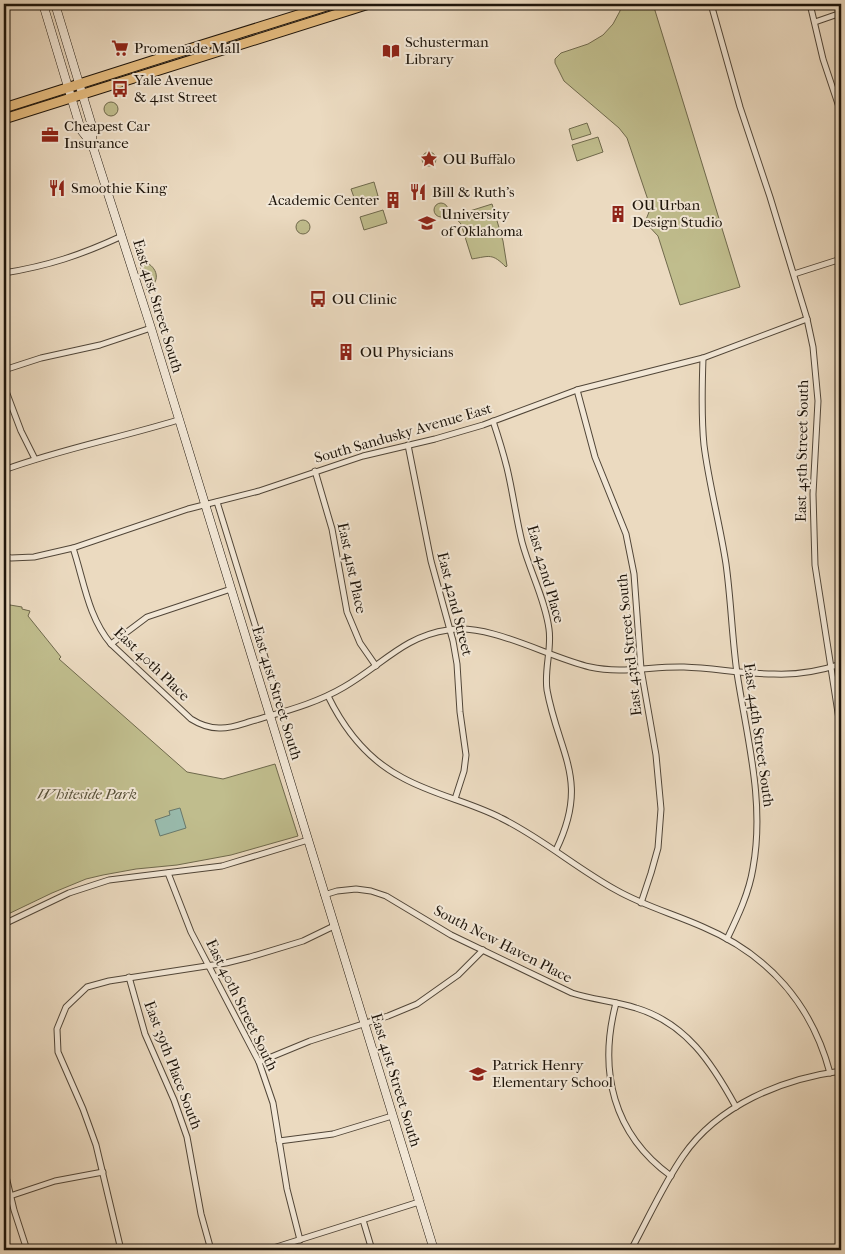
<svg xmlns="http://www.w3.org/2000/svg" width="845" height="1254" viewBox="0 0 845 1254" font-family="'IM FELL French Canon',serif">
<rect width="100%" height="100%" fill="#ebdac0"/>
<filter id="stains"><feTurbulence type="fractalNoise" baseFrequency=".004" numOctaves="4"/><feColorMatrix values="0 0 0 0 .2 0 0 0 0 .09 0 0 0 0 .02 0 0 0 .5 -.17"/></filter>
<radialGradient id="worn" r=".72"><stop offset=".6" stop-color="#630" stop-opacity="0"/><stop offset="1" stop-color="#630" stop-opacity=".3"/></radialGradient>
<g fill="#c0bd8d" stroke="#6f694c">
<polygon points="621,4 653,4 740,287 680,305 658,236 645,222 649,212 649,203 627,138 619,128 564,81 555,63 555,59 561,53 588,44 603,35 613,24 620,11"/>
<circle cx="111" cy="109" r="7"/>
<polygon points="587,123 591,134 572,140 569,129"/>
<polygon points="598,137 603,152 577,161 572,145"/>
<circle cx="429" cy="159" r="7"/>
<polygon points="374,182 378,196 356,203 351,189"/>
<circle cx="441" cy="210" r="7"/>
<path d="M492,204l11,37 4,25 -1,1c-14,-14 -16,-11 -34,-8l-11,-35 -8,-9 1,-3h2l1,3z"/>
<polygon points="383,210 387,223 364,230 360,217"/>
<circle cx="303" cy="227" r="7"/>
<path d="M139,263l10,1c11,8 9,20 -2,26z"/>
<polygon points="4,604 22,607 22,609 30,611 28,616 61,657 59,659 187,772 223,779 275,764 298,836 231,855 177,865 136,869 103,875 86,879 52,893 4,916"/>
</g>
<polygon fill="#99bbad" stroke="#68796c" points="180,808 186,828 160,836 155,820 170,815 169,811"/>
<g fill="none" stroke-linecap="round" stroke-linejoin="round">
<g stroke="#514638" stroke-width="7">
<g id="street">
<polyline points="711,4 740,107 770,197 807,319 813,347 818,401 813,494 815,565 841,732"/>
<polyline points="810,4 823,59 841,113"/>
<polyline points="815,22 841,13"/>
<path d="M4,273c44,-7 77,-18 118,-37"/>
<polyline points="794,274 841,259"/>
<path d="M703,358c-1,29 -2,58 1,87 5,40 16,79 22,119 5,36 6,73 11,109 10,65 28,129 16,195 -4,25 -15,48 -26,71"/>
<polyline points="4,370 41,358 100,345 151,328"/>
<polyline points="4,386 21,431 35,459"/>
<polyline points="577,390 595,457 626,534 634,574 641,669 656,755 661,809 658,848 651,873 641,903"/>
<path d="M493,421c5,15 10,31 14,47 6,25 9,50 15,74 8,30 23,57 27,87 3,20 -5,40 -2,61 12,65 43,90 9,160"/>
<polyline points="408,445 431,561 453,641 457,664 460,712 466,755 464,771 455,799"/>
<path d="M4,470c57,-21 116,-32 174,-50"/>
<polyline points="315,471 332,529 347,612 360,643 376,666"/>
<polyline points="217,502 282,712"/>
<path d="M73,548c11,33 15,69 38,96l80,75c8,5 18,9 28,9 12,1 25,-5 37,-8 30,-9 61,-17 88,-33 37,-21 60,-51 104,-57 43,-7 99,27 142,37 31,7 63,-1 94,0 30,1 60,7 90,7 23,1 46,-3 67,-10"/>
<polyline points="4,556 11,558 34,557 73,548 188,509 259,491 363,456 435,439 483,425 577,390 703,358 807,319"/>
<polyline points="111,644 147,617 231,589"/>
<path d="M328,696c17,35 40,64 75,82 31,17 67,24 98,40 41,20 75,50 115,72 28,16 58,24 87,37 66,28 109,78 127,146"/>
<polyline points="168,873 191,932 259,1062 273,1103 287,1189 300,1240"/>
<path d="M324,895l13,-4 19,-2 15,2 15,5 65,39 121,58c21,7 43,8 64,15 50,15 76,55 100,99"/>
<polyline points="4,924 69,893 109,880 222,866 308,840"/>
<polyline points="129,977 145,1034 174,1100 187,1137 201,1214 211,1250"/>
<path d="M616,1003c-18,68 -3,131 55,173"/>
<polyline points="259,1062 310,1041 388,1016 417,1004 458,975 483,950"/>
<polyline points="279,1141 333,1134 392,1116"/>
<polyline points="4,1168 14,1210 27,1250"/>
<polyline points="10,1196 55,1181 103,1172"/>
<polyline points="363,1220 372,1250"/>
<polyline points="121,1250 96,1145 83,1109 58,1052 57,1029 66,1007 87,987 109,981 226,963 250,957 303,941 334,926"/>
<polyline points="267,1250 419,1202"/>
<path d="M631,1250c17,-31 32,-65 52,-94 35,-51 99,-77 158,-85"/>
</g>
</g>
<g stroke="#1e150b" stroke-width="9">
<g id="secondary">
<polyline points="43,4 81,130 92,144"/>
<polyline points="55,4 92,126 92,144 151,328 434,1250"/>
</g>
</g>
<g stroke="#1e150b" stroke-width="11">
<g id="primary">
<path d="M4,108c110,-35 219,-70 329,-104"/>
<polyline points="4,119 369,4"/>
</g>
</g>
<use href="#street" stroke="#f2e7d6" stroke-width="5"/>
<use href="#secondary" stroke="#f2e7d6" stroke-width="8"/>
<use href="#primary" stroke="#e6bd80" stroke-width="9"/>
</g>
<defs>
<g id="supermarket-bare" transform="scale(1.35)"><path d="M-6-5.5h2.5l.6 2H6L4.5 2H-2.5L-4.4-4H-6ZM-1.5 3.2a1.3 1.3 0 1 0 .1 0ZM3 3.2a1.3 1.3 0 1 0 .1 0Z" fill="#8f2418" stroke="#f2e7d6" stroke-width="2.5" paint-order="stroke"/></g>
<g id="library-bare" transform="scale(1.35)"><path d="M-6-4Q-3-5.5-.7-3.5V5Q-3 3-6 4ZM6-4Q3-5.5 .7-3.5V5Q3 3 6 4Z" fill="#8f2418" stroke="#f2e7d6" stroke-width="2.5" paint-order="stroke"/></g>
<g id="bus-bare" transform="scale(1.35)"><path d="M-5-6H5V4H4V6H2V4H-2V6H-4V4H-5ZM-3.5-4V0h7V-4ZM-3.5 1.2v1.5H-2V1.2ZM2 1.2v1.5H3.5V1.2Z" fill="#8f2418" stroke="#f2e7d6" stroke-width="2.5" paint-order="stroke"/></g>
<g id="office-bare" transform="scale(1.35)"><path d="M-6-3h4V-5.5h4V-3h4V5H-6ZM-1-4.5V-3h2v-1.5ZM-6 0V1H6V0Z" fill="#8f2418" stroke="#f2e7d6" stroke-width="2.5" paint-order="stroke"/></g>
<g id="sight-bare" transform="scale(1.35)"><path d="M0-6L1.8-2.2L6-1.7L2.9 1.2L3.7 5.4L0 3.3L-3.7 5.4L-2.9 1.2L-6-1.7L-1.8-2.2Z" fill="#8f2418" stroke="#f2e7d6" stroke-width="2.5" paint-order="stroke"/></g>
<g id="restaurant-bare" transform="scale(1.35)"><path d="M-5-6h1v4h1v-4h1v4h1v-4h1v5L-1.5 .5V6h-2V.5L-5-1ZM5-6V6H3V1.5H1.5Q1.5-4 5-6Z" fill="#8f2418" stroke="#f2e7d6" stroke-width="2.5" paint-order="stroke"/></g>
<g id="building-bare" transform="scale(1.35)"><path d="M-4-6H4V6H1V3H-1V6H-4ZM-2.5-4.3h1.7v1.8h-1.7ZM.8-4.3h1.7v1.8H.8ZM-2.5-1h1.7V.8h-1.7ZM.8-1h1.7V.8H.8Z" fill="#8f2418" stroke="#f2e7d6" stroke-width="2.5" paint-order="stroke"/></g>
<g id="university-bare" transform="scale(1.35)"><path d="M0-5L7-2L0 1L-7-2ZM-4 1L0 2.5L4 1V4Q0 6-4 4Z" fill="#8f2418" stroke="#f2e7d6" stroke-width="2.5" paint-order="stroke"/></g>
<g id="school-bare" transform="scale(1.35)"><path d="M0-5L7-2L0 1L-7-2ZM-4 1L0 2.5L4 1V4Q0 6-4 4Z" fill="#8f2418" stroke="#f2e7d6" stroke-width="2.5" paint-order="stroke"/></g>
</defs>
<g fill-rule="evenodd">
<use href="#supermarket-bare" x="120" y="48"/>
<use href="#library-bare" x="391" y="51"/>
<use href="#bus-bare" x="120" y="89"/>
<use href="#office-bare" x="50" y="135"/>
<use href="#sight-bare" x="429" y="159"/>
<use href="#restaurant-bare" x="57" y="188"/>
<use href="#restaurant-bare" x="418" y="192"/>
<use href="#building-bare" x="393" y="200"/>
<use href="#building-bare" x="618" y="214"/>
<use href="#university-bare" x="427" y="223"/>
<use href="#bus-bare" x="318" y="299"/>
<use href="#building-bare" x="346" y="352"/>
<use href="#school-bare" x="478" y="1074"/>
</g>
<g text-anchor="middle" stroke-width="4" stroke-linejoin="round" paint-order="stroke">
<g font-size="15" fill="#1e150b" stroke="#f2e7d6" text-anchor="start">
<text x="405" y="47">Schusterman<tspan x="405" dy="17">Library</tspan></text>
<text x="134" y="53">Promenade Mall</text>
<text x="134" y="85">Yale Avenue<tspan x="134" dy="17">&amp; 41st Street</tspan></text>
<text x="64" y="131">Cheapest Car<tspan x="64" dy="17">Insurance</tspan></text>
<text x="443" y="164">OU Buffalo</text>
<text x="71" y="193">Smoothie King</text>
<text x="432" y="197">Bill &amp; Ruth's</text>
<text x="379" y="205" text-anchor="end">Academic Center</text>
<text x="632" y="210">OU Urban<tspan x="632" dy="17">Design Studio</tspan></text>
<text x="441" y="219">University<tspan x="441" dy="17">of Oklahoma</tspan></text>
<text x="332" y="304">OU Clinic</text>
<text x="360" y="357">OU Physicians</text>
<text x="492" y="1070">Patrick Henry<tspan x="492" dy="17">Elementary School</tspan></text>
</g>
<g font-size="15" fill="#1e150b" stroke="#f2e7d6">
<text transform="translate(158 306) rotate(73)" y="5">East 41st Street South</text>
<text transform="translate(403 433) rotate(-16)" y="5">South Sandusky Avenue East</text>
<text transform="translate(802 451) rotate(-89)" y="5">East 45th Street South</text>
<text transform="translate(352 568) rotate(78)" y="5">East 41st Place</text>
<text transform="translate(546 574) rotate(74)" y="5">East 42nd Place</text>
<text transform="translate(455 604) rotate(76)" y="5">East 42nd Street</text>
<text transform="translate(629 645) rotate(-96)" y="5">East 43rd Street South</text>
<text transform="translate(152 664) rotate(44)" y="5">East 40th Place</text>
<text transform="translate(277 693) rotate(73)" y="5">East 41st Street South</text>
<text transform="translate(759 735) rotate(82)" y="5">East 44th Street South</text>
<text transform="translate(503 944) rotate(27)" y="5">South New Haven Place</text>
<text transform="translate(242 1005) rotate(64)" y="5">East 40th Street South</text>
<text transform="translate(173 1065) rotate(69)" y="5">East 39th Place South</text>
<text transform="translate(396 1080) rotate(73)" y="5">East 41st Street South</text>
</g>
<g font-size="15" font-style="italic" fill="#575038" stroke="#f2e7d6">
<text x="87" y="799">Whiteside Park</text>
</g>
</g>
<rect width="845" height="1254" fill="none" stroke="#ebdac0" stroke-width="20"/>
<rect x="5" y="5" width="835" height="1244" fill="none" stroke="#1e150b" stroke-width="2.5"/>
<rect x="10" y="10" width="825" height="1234" fill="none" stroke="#1e150b"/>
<rect width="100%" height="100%" filter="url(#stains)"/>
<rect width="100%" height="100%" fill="url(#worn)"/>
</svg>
